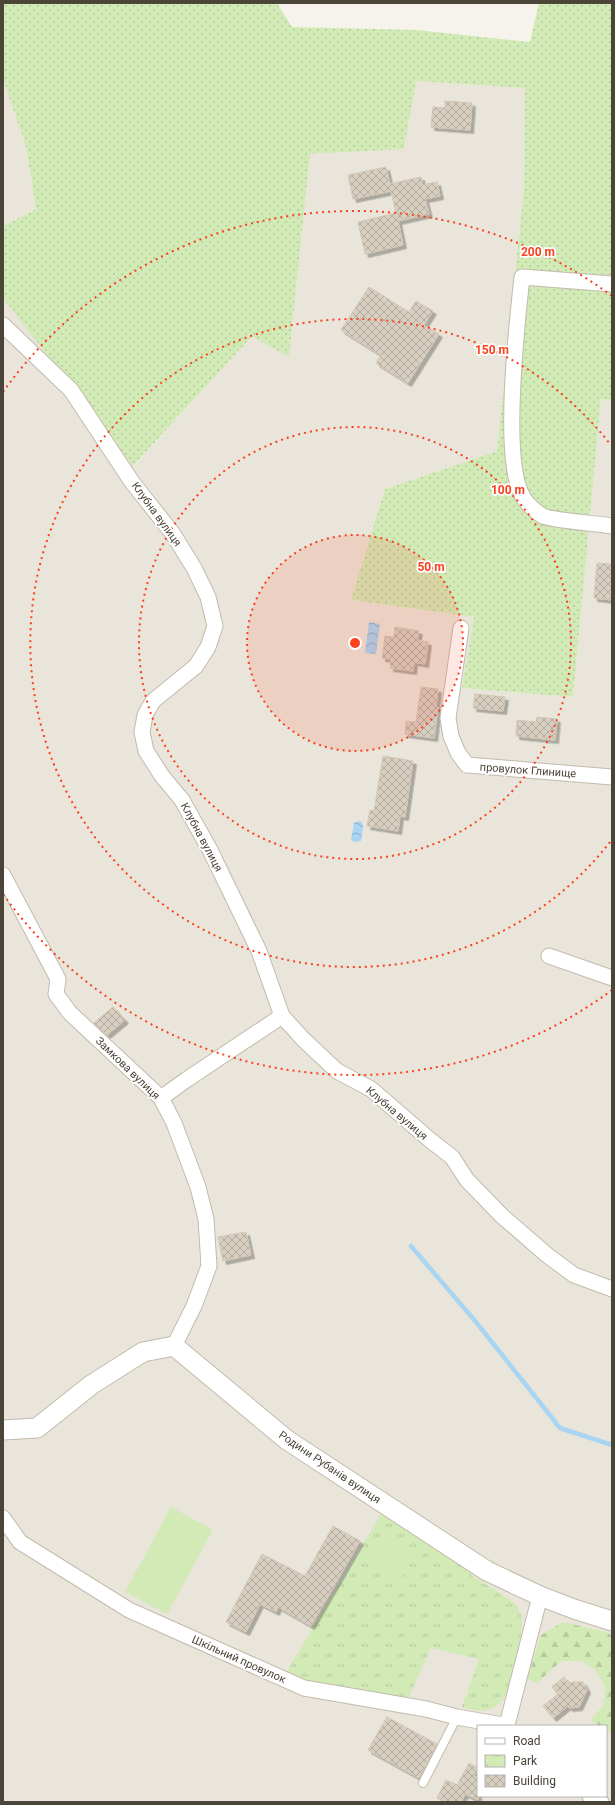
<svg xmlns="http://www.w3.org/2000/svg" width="615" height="1805" viewBox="0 0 615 1805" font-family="Roboto,sans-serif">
<defs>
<pattern id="grass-dots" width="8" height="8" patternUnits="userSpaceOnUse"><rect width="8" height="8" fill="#d2eab5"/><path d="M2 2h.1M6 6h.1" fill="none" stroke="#b6ca9c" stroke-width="1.8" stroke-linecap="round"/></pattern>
<pattern id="forest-firs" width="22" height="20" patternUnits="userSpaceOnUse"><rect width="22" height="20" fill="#d2eab5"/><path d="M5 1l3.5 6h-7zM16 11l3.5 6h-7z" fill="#b6ca9c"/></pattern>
<pattern id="park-tufts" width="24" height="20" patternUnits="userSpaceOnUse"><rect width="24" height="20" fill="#d2eab5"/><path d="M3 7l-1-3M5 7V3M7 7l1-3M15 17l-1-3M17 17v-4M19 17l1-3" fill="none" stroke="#b6ca9c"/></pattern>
<pattern id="water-waves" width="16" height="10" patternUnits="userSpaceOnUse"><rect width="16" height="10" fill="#a9d4f2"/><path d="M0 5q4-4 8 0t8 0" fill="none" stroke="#8caec5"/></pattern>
<pattern id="building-cross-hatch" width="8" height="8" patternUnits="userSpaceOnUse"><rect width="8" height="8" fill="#d8cfc1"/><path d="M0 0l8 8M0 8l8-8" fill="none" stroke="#b1aa9e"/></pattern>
<filter id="shadow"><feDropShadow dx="3.5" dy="3.5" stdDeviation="0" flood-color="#0004"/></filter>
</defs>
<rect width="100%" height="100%" fill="#f6f3ec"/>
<g fill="#eae5da" fill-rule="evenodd">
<polygon points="3,79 26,147 36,209 3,226"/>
<path d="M416,81l109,7 -1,100 -27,263 -112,38 -33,111 122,17 -12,71 111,9 28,-298 11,1v1402h-609v-1504l131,168 118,-131 37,21 21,-202 94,-6zM478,1726h128v70h-128z"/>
</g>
<polygon fill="url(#grass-dots)" points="3,3 277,3 292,27 416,30 530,42 539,3 612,3 612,400 601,399 573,697 462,688 474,617 351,600 385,489 497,451 524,188 525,88 416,81 404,149 310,154 289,357 252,336 133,466 3,298 3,226 36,209 26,147 3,79"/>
<polygon fill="url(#forest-firs)" points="563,1622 602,1631 612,1635 612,1733 606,1730 606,1726 600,1726 590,1720 604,1705 605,1687 596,1670 581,1661 561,1661 537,1683 527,1679 541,1635"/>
<path fill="url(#park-tufts)" d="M383,1511l87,57 1,7c9,6 41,24 46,31 1,3 4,8 5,11 2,13 -12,74 -20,84 -11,12 -26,11 -40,6l17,-48 -48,-11 -23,51 -101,-17 -21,-9z"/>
<g fill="#d2eab5">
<polygon points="171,1507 213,1530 167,1614 125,1592"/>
<polygon points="383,1538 410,1555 398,1586 368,1566"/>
</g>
<g fill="url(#water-waves)">
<polygon points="369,622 380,624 376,654 365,653"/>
<polygon points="359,821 362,822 363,827 361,841 354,842 351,840 354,823"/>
</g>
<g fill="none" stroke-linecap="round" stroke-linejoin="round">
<polyline stroke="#a9d4f2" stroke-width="4.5" points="411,1246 476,1322 560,1428 612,1445"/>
</g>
<g fill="url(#building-cross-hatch)" stroke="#d3c7b4" filter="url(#shadow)">
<polygon points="445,101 472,103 470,130 431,127 433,107 445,108"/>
<polygon points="386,167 390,184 421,177 422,185 437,182 440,196 425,199 429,214 398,221 397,216 403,245 365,254 358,222 396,213 391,191 353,199 348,175"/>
<polygon points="369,287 409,312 416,301 433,311 424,325 439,334 408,383 376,363 381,355 341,330"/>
<polygon points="597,563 612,564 612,600 594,598"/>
<polygon points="395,627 419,631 417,640 428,642 425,664 414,662 413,671 390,668 391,659 382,658 385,636 394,637"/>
<polygon points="421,687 438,689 436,707 438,707 434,738 405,734 406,721 416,722"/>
<polygon points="475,694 505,697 503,711 473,708"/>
<polygon points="537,717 557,719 555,740 516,736 517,720 536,722"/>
<polygon points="383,756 413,761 405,817 400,816 398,831 367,826 370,810 374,811"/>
<polygon points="113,1007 125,1020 107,1035 94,1023"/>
<polygon points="246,1232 251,1255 223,1261 218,1237"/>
<polygon points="333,1526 360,1541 311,1626 278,1607 276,1612 260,1604 246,1632 226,1622 262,1554 305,1576"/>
<polygon points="564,1677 570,1684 573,1682 583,1682 587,1690 579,1707 569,1708 568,1706 553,1718 543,1706 558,1694 552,1687"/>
<polygon points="387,1717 437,1744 419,1778 368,1750"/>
<polygon points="469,1763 478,1768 474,1776 478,1778 478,1800 465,1794 461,1802 446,1802 437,1798 446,1780 457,1785"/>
</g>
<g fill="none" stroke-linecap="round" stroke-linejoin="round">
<g stroke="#c2bbae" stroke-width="10">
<polyline id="service" points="423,1783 457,1717"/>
</g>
<g stroke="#c2bbae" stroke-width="17">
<g id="minor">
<path d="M612,284l-90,-7c-5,46 -21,184 1,220 3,6 14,16 20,19 7,4 57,8 69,10"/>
<polyline points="3,325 71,390 132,482 173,534 194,568 208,597 215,626 208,647 196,666 153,701 145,715 142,732 146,751 162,776 182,800 210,850 259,951 282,1016 303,1039 337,1071 371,1089 430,1140 452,1157 467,1180 502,1216 547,1255 574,1275 612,1289"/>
<polyline points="461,628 448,718 451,736 458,753 467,765 612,777"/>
<polyline points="3,875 58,979 56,994 70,1013 161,1098 174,1123 198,1187 206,1219 209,1266 194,1306 174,1346"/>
<polyline points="549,956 612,978"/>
<polyline points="161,1098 186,1080 282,1016"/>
<polyline points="3,1518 20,1542 129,1610 304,1688 426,1709 457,1717 508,1726"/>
<polyline points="507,1725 540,1596"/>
<polyline points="590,1796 601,1802"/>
</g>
</g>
<g stroke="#c2bbae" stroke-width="21">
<polyline id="tertiary" points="3,1430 37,1428 91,1385 143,1352 174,1346 287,1440 487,1571 540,1596 574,1609 612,1621"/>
</g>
<use href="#service" stroke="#fff" stroke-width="8"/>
<use href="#minor" stroke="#fff" stroke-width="15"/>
<use href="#tertiary" stroke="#fff" stroke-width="19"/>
</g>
<circle cx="355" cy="643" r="108" fill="#fc3f1d" fill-opacity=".12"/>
<g fill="none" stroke="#fc3f1d" stroke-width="2" stroke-dasharray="2 4">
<circle cx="355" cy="643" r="108"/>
<circle cx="355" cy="643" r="216"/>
<path d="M610 842A324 324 0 1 1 610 444"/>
<path d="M612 990A432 432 0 0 1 3 894M3 392A432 432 0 0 1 612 296"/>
</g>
<g text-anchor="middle" stroke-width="3.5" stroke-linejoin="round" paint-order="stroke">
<g font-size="11" fill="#4b4439" stroke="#fff">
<text transform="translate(157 514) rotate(54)" y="4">Клубна вулиця</text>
<text transform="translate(528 770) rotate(4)" y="4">провулок Глинище</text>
<text transform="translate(202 837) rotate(62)" y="4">Клубна вулиця</text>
<text transform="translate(128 1068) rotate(44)" y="4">Замкова вулиця</text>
<text transform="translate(397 1113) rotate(40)" y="4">Клубна вулиця</text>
<text transform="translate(330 1467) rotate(34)" y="4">Родини Рубанів вулиця</text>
<text transform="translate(239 1659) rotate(24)" y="4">Шкільний провулок</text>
</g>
</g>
<circle cx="355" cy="643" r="6" fill="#fc3f1d" stroke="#fff" stroke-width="2"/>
<g font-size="12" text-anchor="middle" font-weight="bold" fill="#fc3f1d" stroke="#fff" stroke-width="3.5" stroke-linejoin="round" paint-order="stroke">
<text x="538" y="256">200 m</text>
<text x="492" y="354">150 m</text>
<text x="508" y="494">100 m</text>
<text x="431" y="571">50 m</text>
</g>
<rect width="615" height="1805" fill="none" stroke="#4b4439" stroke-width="8"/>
<rect x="477" y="1725" width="130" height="72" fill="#ffffff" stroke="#b7b4b0"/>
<rect x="485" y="1738" width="20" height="6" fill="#ffffff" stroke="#b7b4b0"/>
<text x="513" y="1745" font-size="12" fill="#4b4439">Road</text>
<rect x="485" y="1755" width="20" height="12" fill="url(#park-tufts)" stroke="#b7b4b0"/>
<text x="513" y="1765" font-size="12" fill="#4b4439">Park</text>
<rect x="485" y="1775" width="20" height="12" fill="url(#building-cross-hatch)" stroke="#b7b4b0"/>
<text x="513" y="1785" font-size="12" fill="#4b4439">Building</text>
</svg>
